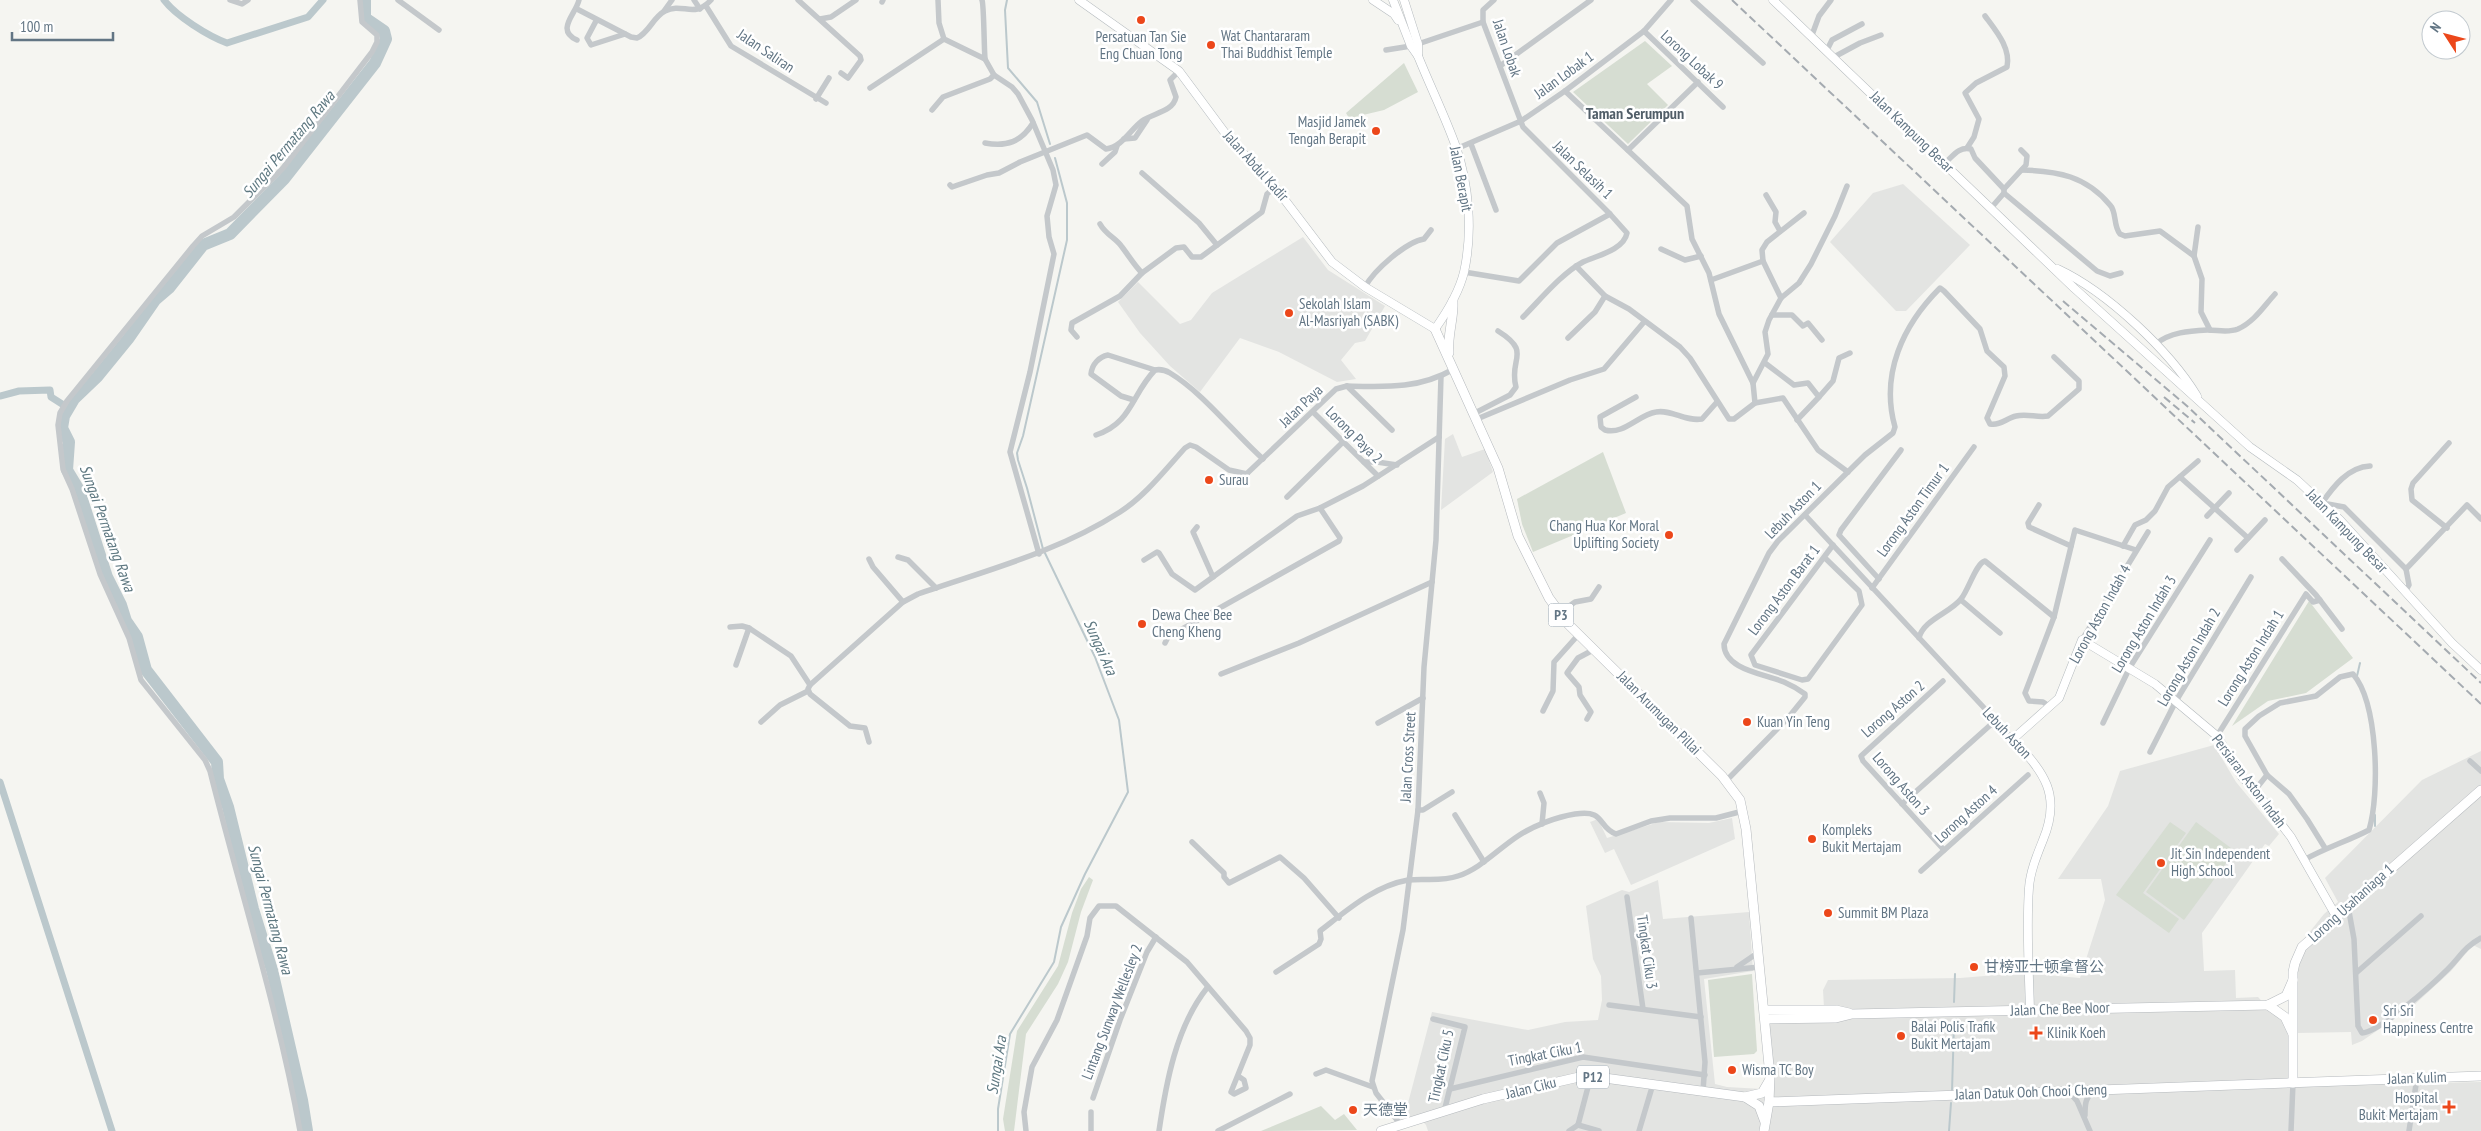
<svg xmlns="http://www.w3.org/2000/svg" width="2481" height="1131" viewBox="0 0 2481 1131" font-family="'PT Sans Narrow','Noto Sans SC',sans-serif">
<rect width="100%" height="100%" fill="#f5f5f1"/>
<g fill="#e3e4e2">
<polygon points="1903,184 1970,245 1906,311 1896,311 1830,242 1873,193"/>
<polygon points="1303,237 1328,270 1385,306 1365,341 1355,343 1341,360 1356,379 1337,382 1279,352 1240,338 1200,392 1170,366 1140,333 1118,302 1138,282 1180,324 1191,320 1212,293"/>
<polygon points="1453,434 1462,457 1485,449 1493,472 1441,510 1445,439"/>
<polygon points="2214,745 2236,782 2279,834 2269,846 2265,844 2202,933 2204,971 2235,970 2236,998 2258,997 2267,1007 2288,1024 2297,1086 2481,1082 2481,1131 1428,1131 1426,1125 1418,1116 1408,1118 1407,1107 1432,1012 1528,1030 1565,1022 1598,1020 1602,1000 1601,976 1593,959 1586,906 1622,890 1629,892 1658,880 1663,919 1749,912 1753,971 1704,979 1715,1084 1727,1087 1762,1089 1767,1084 1763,1008 1824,1008 1823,990 1828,980 1960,978 2022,973 2080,978 2105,900 2101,879 2058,879 2108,806 2120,771"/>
<polygon points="2481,751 2481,949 2473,945 2451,971 2413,1006 2362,1041 2352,1045 2351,1032 2298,1033 2297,948 2324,914 2338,902 2325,878 2422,780"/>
<polygon points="1732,818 1735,839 1631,885 1614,849 1605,853 1590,822 1598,819 1607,838 1659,822 1709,823"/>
</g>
<g fill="#d6ddd2">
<polygon points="1645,41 1672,66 1647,84 1668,105 1628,144 1573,92"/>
<polygon points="1404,63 1418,92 1384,110 1363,115 1352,123 1346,113"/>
<polygon points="1603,452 1626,513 1533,552 1522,524 1517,499"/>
<polygon points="2309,601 2353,658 2306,693 2268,701 2232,726"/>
<polygon points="2170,822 2186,833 2143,893 2179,919 2169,933 2116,895"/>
<polygon points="2196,822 2235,851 2184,920 2146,892"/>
<polygon points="1089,877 1093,880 1081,912 1068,962 1058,984 1026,1034 1014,1131 1005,1131 1003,1119 1017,1031 1058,966 1072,913 1081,889"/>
<polygon points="1752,974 1757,1051 1754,1054 1714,1057 1708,980"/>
<polygon points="1321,1106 1335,1120 1344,1114 1357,1130 1261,1131"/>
</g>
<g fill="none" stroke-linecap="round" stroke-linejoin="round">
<g stroke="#bbc8cc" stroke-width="2">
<polyline points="1007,0 1005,10 1008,68 1037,102 1050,144"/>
<polyline points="2357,676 2360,663"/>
<polyline points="2375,826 2375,815"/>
<polyline points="1954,1002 1955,974"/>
<polyline points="1952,1091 1954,1024"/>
<polyline points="998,1131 998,1109 1010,1034 1054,962 1061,927 1085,874 1128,792 1119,720 1095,657 1043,549 1027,488 1018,460 1017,453 1023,436 1067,240 1067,203 1055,158"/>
<polyline points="1949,1131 1951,1103"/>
</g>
<g stroke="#bbc8cc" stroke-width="7">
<path d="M164,0c12,16 44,36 63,43l81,-26 15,-17"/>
<polyline points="0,396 19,391 50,390 51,397 62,404"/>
<polyline points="0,782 112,1131"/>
</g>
<polyline stroke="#bbc8cc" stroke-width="12" points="307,1131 302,1100 272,970 253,909 228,807 218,779 217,762 146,670 137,637 126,621 121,605 107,577 79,490 67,470 69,442 62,428 64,416 74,399 97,377 128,339 155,300 169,288 203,245 230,234 284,179 375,63 386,39 384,31 365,18 365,0"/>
<g stroke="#b4babe" stroke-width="9">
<g id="secondary">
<path d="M1079,0l100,71 49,66 47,50 57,75 33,25 70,42c12,-17 24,-36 29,-57 9,-40 5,-87 -8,-125 -11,-31 -26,-61 -38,-91v-12l-14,-44"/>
<polyline points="1373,0 1394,14 1398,20"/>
<polyline points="1393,0 1411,46 1418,56"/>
<polyline points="1773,0 2074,288 2250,447 2297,480 2340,520 2452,643 2481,670"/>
<path d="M2058,269c49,23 111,81 139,127"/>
<path d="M2030,1011c-1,-41 -4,-83 -1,-123 1,-16 8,-33 14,-48 19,-46 1,-67 -30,-101l46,-41 23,-58 73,44 62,52 25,41 13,13 36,47 45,79"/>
</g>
</g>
<g stroke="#b5b9bd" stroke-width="10">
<g id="primary">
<polyline points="1435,329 1498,468 1518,536 1549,598 1568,624 1722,776 1740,800 1746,829 1770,1076 1769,1102 1764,1131"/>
<path d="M1449,353c-2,-18 5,-34 4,-52"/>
<polyline points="2268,1005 2285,1017 2292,1032"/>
<polyline points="1765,1010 1836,1010 1849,1013"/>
<polyline points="1765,1019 1836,1018 1852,1014 2268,1005 2286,996 2293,980"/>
<polyline points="2293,1083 2293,972 2295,963 2302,947 2481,790"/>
<polyline points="1745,1097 1759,1106 1765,1122"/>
<polyline points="1769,1102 2481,1076"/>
<polyline points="1381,1131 1483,1099 1579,1077 1597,1077 1745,1097 1762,1093 1769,1081"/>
</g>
</g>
<g stroke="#c4c8cb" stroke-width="5.5">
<polyline points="230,0 242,4 248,0"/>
<polyline points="398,0 439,30"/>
<polyline points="694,0 700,9"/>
<polyline points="798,0 860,56 861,60 848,78 841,73"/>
<polyline points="938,0 939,23 944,39 985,59 994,75 1012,87 1018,94 1032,120 1053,170 1056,185 1047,216 1049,237 1054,254 1030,372 1010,452 1039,554"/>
<path d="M982,0c2,5 2,48 3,59"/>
<path d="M1494,0l-11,10v12l40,105 87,87 17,19c-3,17 -31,23 -44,29 -21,11 -43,38 -60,55"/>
<polyline points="1693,0 1763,63"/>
<polyline points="882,2 883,0"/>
<polyline points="706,6 731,46 826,103"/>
<path d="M577,9l54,28 6,1c12,-5 16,-21 28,-27 18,-9 29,8 46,-11"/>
<polyline points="664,11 672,0"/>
<polyline points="820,19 831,17 856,0"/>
<polyline points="596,21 587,38 591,45 625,34"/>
<polyline points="1644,31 1723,107"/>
<polyline points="1812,35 1819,16 1831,0"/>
<path d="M577,40c-22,-10 -1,-26 2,-40"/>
<polyline points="1418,44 1483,22"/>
<polyline points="1386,50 1411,46"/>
<polyline points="1827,50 1832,40 1862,24"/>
<polyline points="1834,57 1860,43 1881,35"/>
<polyline points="1500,66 1591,0"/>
<polyline points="870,88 944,39"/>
<polyline points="1565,91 1687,206 1692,239 1709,273 1719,314 1753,383 1755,403"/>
<polyline points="816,99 829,78"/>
<polyline points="932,110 943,97 990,79 994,75"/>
<polyline points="1124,139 1135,138 1147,120"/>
<path d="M985,143c22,4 36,-1 48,-20"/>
<polyline points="1471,144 1496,210"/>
<path d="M1967,148l7,-11 5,-18 -14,-26 11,-10 31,-16c4,-19 -11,-36 -22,-51"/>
<polyline points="1456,149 1521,121 1565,91 1644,31 1671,0"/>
<polyline points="1628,150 1698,82"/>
<path d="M1945,163c8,-7 14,-17 26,-14l4,9 29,31"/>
<polyline points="1102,164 1115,152 1117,146"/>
<path d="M2022,170c36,1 64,6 88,35 7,7 3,21 10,29l5,2 35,-5 34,25"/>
<polyline points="1142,173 1199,223 1217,245"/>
<path d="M950,185l2,2 35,-12 12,-2 21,-11 67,-27 19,14c16,-2 24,-19 36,-28 11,-8 31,-9 34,-24l-6,-17 9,-9"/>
<polyline points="2004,193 2097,271 2110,276 2121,273"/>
<polyline points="1766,195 1776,212 1775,222 1780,231"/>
<polyline points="1991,208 2004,193 2004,189 2026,165 2027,156 2021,150"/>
<path d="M1100,224c6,11 16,14 22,23 7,9 12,18 20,26"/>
<polyline points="2198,227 2194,256 2202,279 2201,312 2210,330"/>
<polyline points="1661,249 1685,260 1701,256"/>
<polyline points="1576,266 1605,296 1629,309 1680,347 1690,358 1729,419 1734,419 1755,403 1783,398 1818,450 1848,472"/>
<polyline points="1464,272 1519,281 1557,243 1610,214"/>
<polyline points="1711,280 1763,261"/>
<path d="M1365,287c9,-17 41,-45 59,-48l7,-9"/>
<polyline points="1781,298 1763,261 1762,250 1767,242 1804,213"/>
<polyline points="1772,315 1792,315 1803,326 1808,323 1822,340"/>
<polyline points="1077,337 1071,330 1072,323 1120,296 1142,273 1176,248 1184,247 1192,257 1201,257 1262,212 1267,194 1275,187"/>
<polyline points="1568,338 1595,312 1605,296"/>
<path d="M2156,344c14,-12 34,-13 52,-14 10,0 20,3 30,-1 16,-7 26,-23 37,-35"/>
<polyline points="1765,363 1794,385 1808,383 1819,397 1797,420"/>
<polyline points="1753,383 1768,354 1765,332 1769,320 1781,298 1799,283 1811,264 1835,216 1847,186"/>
<polyline points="1347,386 1392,430"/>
<path d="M1636,397l-36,20 1,10 4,3c19,5 33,-15 51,-18 15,-3 30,10 46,7l15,-17"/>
<polyline points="1819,397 1833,381 1839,358 1850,353"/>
<path d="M1134,400l-13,-4 -30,-22c1,-10 8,-17 17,-19l47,15"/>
<polyline points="1313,412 1378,476"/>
<path d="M1475,413l35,-18 6,-8c-8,-29 17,-34 -18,-56"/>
<polyline points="1477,419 1570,380 1604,369 1644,322"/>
<path d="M1096,435c36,-12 35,-40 59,-65 5,-1 10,0 15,3 32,19 64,60 93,86"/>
<polyline points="1364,462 1377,462 1397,465"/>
<path d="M2370,466c-22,1 -37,21 -48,37l22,4 62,62"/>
<polyline points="2180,477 2248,538"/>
<path d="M1238,482l98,-93 11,-3c39,1 72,3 107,-17"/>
<polyline points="1287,497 1343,442"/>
<polyline points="2039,505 2028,523 2029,527 2071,546"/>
<polyline points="1805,515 2013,739"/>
<polyline points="2207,516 2229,493"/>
<polyline points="1197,527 1193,532 1213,577"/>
<polyline points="2447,528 2412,500 2411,489 2413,483 2449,443"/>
<polyline points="2123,546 2135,525 2146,520 2155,511 2168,487 2198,461"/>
<polyline points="2237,550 2265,520"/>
<polyline points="898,557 908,560 936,588"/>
<polyline points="1824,557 1859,591 1862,605 1808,679 1802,680 1755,665 1751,655 1833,545"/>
<polyline points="869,559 873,567 903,602"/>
<polyline points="2282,559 2316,595 2342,629"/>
<polyline points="1144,560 1157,552 1159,553 1172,574 1195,590 1297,516 1320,508 1363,486 1439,437"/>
<polyline points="1879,579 1839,535 1841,530 1901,450"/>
<polyline points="1872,588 1974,447"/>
<polyline points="2405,592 2409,585 2406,569 2467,505 2481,519"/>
<polyline points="1961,600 2000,633"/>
<polyline points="1559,613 1575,602 1591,599 1599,587"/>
<polyline points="730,627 742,626 749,628 791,656 810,685 808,689 810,694 850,726 865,728 869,742"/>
<path d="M1919,638c4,-18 31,-25 42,-39 8,-10 15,-36 24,-38l69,56"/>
<polyline points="2082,640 2148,532"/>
<polyline points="1165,643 1168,637 1339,541 1340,538 1320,508"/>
<polyline points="736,665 749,628"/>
<polyline points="1221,674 1299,643 1432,582"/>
<polyline points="1943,681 1861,756 1863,761 1944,850"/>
<path d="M810,685l93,-83 15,-8c69,-24 140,-42 202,-82 25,-16 45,-42 65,-64l5,-3 6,2 33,23 18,4"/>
<polyline points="2049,706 2043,702 2029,701 2025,693 2054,617 2075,530 2136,550"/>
<polyline points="1543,711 1553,691 1554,662 1579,634"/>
<polyline points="1587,719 1591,712 1580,695 1579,687 1567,673 1578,658 1595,649"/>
<polyline points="761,722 780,705 808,691"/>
<polyline points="1378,723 1423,698"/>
<polyline points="2103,723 2130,667 2210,540"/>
<polyline points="2217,736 2306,594 2313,602 2320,600"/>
<polyline points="2150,752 2176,701 2251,577"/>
<polyline points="2470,761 2481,771"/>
<path d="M1727,780l61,-62 17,-21v-3c-7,-5 -14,-9 -21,-12 -19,-8 -60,-12 -60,-38l45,-91 9,-12 87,-86 28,-22 2,-6c-15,-53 8,-102 45,-139l4,3 36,38 7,22 17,16 1,9 -18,42 3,6c10,2 17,-6 26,-8 11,-3 21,2 32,0l31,-27v-8l-25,-24"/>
<polyline points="2255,790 2267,775"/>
<polyline points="1540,793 1544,803 1542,824"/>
<polyline points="1902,804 1996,720"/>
<polyline points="1418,810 1423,810 1452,792"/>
<polyline points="1455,815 1484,862"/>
<polyline points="1192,842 1224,873 1224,877 1229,883 1280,857 1304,878 1339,918"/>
<path d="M2304,860c21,-12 44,-19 65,-30 11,-36 9,-127 -16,-156l-13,3 -24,19 -36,7 -21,13 -14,13v7l22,39 22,19 18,25 18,29"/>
<polyline points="1921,871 2028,775"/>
<polyline points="1627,897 1643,1009"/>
<path d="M2348,906l6,33 4,87 4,7c18,-1 71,-49 86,-64 13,-13 15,-21 33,-31"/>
<polyline points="1691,918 1705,1062 1703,1091"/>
<polyline points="1737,967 1759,952"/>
<path d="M1276,972l43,-28 2,-5 -1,-8c26,-20 54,-45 88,-51 16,-2 33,2 50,-4 22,-7 40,-27 60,-40 15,-10 38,-19 57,-22 31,-5 22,13 41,20l35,-13 19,-3h46l27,-7"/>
<polyline points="1697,973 1760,967"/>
<polyline points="2356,973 2421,916"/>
<polyline points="1609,1005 1701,1017"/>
<polyline points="1433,1019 1465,1027 1444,1112"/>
<polyline points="1316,1074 1326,1070 1373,1087"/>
<polyline points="1450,1089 1583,1057 1705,1075"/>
<polyline points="2069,1092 2077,1101 2090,1131"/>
<polyline points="1093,1098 1120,1020 1147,952 1156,937"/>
<path d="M2085,1115c0,-10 0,-19 10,-24"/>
<polyline points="1401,1125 1376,1093 1372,1081 1403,930 1418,810 1424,667 1436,540 1441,376"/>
<polyline points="1578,1125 1588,1087 1587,1076"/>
<polyline points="1578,1125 1599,1131"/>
<path d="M300,1131c-22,-122 -60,-240 -90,-360l-5,-11 -64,-80 -12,-42 -29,-64 -28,-85 -9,-20 -5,-44 2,-12 7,-12 126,-155 9,-10 32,-19 49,-49 89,-116 5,-10v-7l-15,-13 -2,-22"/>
<polyline points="1026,1131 1024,1112 1032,1067 1057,1020 1087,936 1090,918 1099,906 1116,906 1187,962 1246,1031 1250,1038 1250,1045 1231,1092 1234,1094 1246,1088 1244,1080 1238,1076"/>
<polyline points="1091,1131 1091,1112"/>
<path d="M1159,1131c7,-48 17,-104 48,-143"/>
<polyline points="1218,1131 1290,1094"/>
<polyline points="1569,1131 1578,1125"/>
<polyline points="1639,1131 1653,1084"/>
<polyline points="2291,1131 2293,1083"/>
<polyline points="2409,1131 2417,1078"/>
</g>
<use href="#secondary" stroke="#fff" stroke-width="8"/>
<use href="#primary" stroke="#fff" stroke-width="9"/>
<g stroke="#a4aab0" stroke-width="2" stroke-dasharray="8 4" stroke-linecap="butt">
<polyline points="1732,0 2481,704"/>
<polyline points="2063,301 2187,406 2481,683"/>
<polyline points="2164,397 2195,423"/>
</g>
</g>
<g fill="#ec471a" stroke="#fff" stroke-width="2">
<circle cx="1141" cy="20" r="5"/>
<circle cx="1211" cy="45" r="5"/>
<circle cx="1376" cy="131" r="5"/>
<circle cx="1289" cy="313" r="5"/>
<circle cx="1209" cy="480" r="5"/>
<circle cx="1669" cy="535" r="5"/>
<circle cx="1142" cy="624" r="5"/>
<circle cx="1747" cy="722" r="5"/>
<circle cx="1812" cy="839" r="5"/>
<circle cx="2161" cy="863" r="5"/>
<circle cx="1828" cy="913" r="5"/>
<circle cx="1974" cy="967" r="5"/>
<circle cx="2373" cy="1020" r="5"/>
<path d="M2033.5 1025.5h5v5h5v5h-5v5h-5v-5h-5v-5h5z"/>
<circle cx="1901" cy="1036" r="5"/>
<circle cx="1732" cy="1070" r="5"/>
<path d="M2446.5 1099.5h5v5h5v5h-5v5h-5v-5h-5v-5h5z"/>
<circle cx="1353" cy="1110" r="5"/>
</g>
<g text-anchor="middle" stroke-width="5" stroke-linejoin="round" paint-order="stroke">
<g fill="#fff" stroke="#919ea9" stroke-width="1">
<rect x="1548.5" y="603.5" width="25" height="23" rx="4"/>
<rect x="1577" y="1065.5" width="32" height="23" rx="4"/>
</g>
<g font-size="14" font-weight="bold" fill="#627584">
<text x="1561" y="620">P3</text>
<text x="1593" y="1082">P12</text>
</g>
<g font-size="15" fill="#627584" stroke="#fff" text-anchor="start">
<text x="1221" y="41">Wat Chantararam<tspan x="1221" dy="17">Thai Buddhist Temple</tspan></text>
<text x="1141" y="42" text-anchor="middle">Persatuan Tan Sie<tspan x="1141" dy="17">Eng Chuan Tong</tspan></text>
<text x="1366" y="127" text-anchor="end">Masjid Jamek<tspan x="1366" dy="17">Tengah Berapit</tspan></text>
<text x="1299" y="309">Sekolah Islam<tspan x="1299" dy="17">Al-Masriyah (SABK)</tspan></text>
<text x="1219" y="485">Surau</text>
<text x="1659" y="531" text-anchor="end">Chang Hua Kor Moral<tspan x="1659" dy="17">Uplifting Society</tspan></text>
<text x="1152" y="620">Dewa Chee Bee<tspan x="1152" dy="17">Cheng Kheng</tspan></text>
<text x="1757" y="727">Kuan Yin Teng</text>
<text x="1822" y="835">Kompleks<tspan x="1822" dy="17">Bukit Mertajam</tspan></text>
<text x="2171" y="859">Jit Sin Independent<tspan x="2171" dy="17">High School</tspan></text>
<text x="1838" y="918">Summit BM Plaza</text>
<text x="1984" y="972">甘榜亚士顿拿督公</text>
<text x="2383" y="1016">Sri Sri<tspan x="2383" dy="17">Happiness Centre</tspan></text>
<text x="1911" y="1032">Balai Polis Trafik<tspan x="1911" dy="17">Bukit Mertajam</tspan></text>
<text x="2047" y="1038">Klinik Koeh</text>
<text x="1742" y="1075">Wisma TC Boy</text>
<text x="2438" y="1103" text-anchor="end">Hospital<tspan x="2438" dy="17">Bukit Mertajam</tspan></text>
<text x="1363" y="1115">天德堂</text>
</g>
<g font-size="15" fill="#627584" stroke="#fff">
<text transform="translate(1507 48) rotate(71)" y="5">Jalan Lobak</text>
<text transform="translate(766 51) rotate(34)" y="5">Jalan Saliran</text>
<text transform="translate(1692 60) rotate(43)" y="5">Lorong Lobak 9</text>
<text transform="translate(1564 75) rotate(-36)" y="5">Jalan Lobak 1</text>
<text transform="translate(1912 132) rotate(44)" y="5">Jalan Kampung Besar</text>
<text transform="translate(1256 166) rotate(48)" y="5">Jalan Abdul Kadir</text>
<text transform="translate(1583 170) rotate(44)" y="5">Jalan Selasih 1</text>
<text transform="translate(1461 179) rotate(79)" y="5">Jalan Berapit</text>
<text transform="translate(1301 406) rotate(-44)" y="5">Jalan Paya</text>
<text transform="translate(1354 435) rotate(45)" y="5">Lorong Paya 2</text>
<text transform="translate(1793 510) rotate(-46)" y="5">Lebuh Aston 1</text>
<text transform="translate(1913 510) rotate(-54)" y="5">Lorong Aston Timur 1</text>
<text transform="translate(2347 531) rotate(46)" y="5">Jalan Kampung Besar</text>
<text transform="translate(1784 590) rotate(-53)" y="5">Lorong Aston Barat 1</text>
<text transform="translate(2100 614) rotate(-61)" y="5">Lorong Aston Indah 4</text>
<text transform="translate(2144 624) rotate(-59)" y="5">Lorong Aston Indah 3</text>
<text transform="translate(2189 657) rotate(-60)" y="5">Lorong Aston Indah 2</text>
<text transform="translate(2251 658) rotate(-58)" y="5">Lorong Aston Indah 1</text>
<text transform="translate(1893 709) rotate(-41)" y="5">Lorong Aston 2</text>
<text transform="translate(1659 713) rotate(45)" y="5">Jalan Arumugan Pillai</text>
<text transform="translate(2007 733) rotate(47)" y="5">Lebuh Aston</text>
<text transform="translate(1408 757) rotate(-87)" y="5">Jalan Cross Street</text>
<text transform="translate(2249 781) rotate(53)" y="5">Persiaran Aston Indah</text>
<text transform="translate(1901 784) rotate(49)" y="5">Lorong Aston 3</text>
<text transform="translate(1966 814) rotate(-42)" y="5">Lorong Aston 4</text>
<text transform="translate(2351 903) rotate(-42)" y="5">Lorong Usahaniaga 1</text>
<text transform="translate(1647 952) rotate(82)" y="5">Tingkat Ciku 3</text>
<text transform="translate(2060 1009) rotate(-2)" y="5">Jalan Che Bee Noor</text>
<text transform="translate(1112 1012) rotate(-69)" y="5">Lintang Sunway Wellesley 2</text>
<text transform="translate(1545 1054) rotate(-11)" y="5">Tingkat Ciku 1</text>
<text transform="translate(1441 1066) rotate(-78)" y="5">Tingkat Ciku 5</text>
<text transform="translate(2417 1078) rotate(-2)" y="5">Jalan Kulim</text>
<text transform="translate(1531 1088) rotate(-14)" y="5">Jalan Ciku</text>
<text transform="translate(2031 1092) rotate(-2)" y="5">Jalan Datuk Ooh Chooi Cheng</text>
</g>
<g font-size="16" font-weight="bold" fill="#515e68" stroke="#fff">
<text x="1635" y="119">Taman Serumpun</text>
</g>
<g font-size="16" font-style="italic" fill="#5e7881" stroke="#fff">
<text transform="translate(288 144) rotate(-50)" y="6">Sungai Permatang Rawa</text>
<text transform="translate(108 528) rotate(70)" y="6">Sungai Permatang Rawa</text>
<text transform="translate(1101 647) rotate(66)" y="6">Sungai Ara</text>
<text transform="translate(271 909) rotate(75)" y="6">Sungai Permatang Rawa</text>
<text transform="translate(996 1065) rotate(-81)" y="6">Sungai Ara</text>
</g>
</g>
<g transform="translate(2446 35) rotate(306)"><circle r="24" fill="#ffffff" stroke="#c0c8ce"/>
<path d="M0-4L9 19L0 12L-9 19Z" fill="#ec471a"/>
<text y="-8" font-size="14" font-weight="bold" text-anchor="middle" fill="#627584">N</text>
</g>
<path d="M12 32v8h101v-8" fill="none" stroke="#627584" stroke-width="2.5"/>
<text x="20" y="32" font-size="15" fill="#627584" stroke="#ffffff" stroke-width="4" paint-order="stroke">100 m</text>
</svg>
